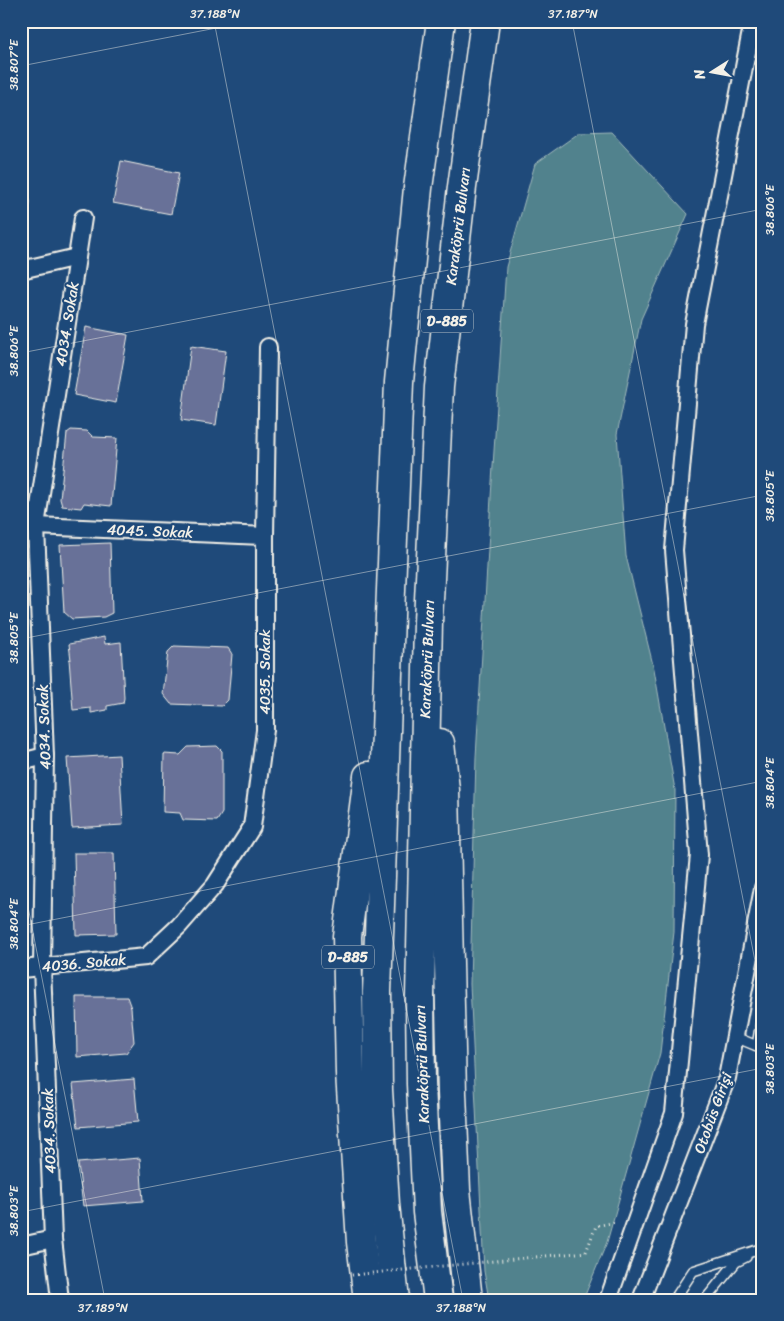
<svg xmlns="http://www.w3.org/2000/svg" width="784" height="1321" viewBox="0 0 784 1321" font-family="Sriracha,sans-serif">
<rect width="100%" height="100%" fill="#1f4a7a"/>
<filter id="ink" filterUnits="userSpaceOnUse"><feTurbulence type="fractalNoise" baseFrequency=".02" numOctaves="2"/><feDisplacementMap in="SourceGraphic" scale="10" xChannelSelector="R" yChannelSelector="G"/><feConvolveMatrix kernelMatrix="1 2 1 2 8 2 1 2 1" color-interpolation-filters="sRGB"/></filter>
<g filter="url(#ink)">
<polygon fill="#51828d" stroke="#a2baba" points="612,132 688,214 641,319 617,434 626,556 654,669 675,790 674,932 660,1053 607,1242 583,1300 489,1300 484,1271 470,984 476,757 491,497 506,267 535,164 579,133"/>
<g fill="#687198" stroke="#f4f1e8">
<polygon points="121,161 179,173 171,214 113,203"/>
<polygon points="21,182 25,185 22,189 29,196 30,202 29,212 21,223"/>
<polygon points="86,327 128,335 116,403 74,395"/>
<polygon points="191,346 226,351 216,425 181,420"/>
<polygon points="71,430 87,431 93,437 117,438 111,506 84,503 81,508 62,506 60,499 67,433"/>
<polygon points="110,543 112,613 104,617 72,619 64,612 60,545"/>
<polygon points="104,637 105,644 121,642 124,698 123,703 107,706 107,710 91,713 91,708 73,710 69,659 71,660 69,644"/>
<polygon points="174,646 228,648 232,654 228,700 222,706 171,704 163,694 168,652"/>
<polygon points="217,746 222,751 222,813 217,821 183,820 180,813 163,812 164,754 180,755 188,747"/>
<polygon points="119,755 123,825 72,828 67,758"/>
<polygon points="74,853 114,853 116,934 76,935"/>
<polygon points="76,997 127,997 131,1008 134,1042 126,1053 77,1057"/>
<polygon points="134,1079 138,1122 78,1127 73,1084"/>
<polygon points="140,1158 143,1201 83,1206 78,1163"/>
</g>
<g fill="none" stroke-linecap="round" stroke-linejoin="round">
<g stroke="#f4f1e8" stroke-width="12">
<g id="service">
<polyline points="763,1010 757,1046 763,1045"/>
<polyline points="735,1037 757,1046"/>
<polyline points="674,1300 693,1271 763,1248"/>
<polyline points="705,1300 736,1262 746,1257"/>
</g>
</g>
<g stroke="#f4f1e8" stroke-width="20">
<g id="minor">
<polyline points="21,270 77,257"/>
<polyline points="36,526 265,536"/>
<polyline points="21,762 45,756"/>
<polyline points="21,969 146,957 179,926 215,885 252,827 265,730 265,536 268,347"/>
<polyline points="21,1246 53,1239"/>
<polyline points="60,1300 53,1239 42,967 45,756 36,526 83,218"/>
<polyline points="608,1300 674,1113 699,855 674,550 694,324 753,21"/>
<polyline points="641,1300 727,1078 763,888"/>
</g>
</g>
<g stroke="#f4f1e8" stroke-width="31">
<g id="trunk">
<polyline points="440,743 445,790 452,1093 456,1190 468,1300"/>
<polyline points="368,1300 361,1242 350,1073 347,936 368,776"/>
<polyline points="395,1300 385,1204 378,1090 377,992 390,616 399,382 418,188 441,21"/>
<polyline points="438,1300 427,1212 421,1084 420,997 428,622 439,387 462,187 485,21"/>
</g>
</g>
<polyline stroke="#f4f1e8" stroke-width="3" stroke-dasharray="1 4" stroke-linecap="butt" points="586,1252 596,1226 616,1222"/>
<use href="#service" stroke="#1f4a7a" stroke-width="9"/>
<use href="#minor" stroke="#1f4a7a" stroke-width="16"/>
<use href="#trunk" stroke="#1f4a7a" stroke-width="28"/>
<polyline stroke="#f4f1e8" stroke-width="3" stroke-dasharray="1 4" stroke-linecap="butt" points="352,1275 586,1252"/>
</g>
</g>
<path fill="none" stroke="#f4f1e8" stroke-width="1" stroke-opacity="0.45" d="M214,21l249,1279M572,21l191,981M21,66l231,-45M21,353l742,-144M21,639l742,-144M21,871l84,429M21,926l742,-145M21,1212l742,-144"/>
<g text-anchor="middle" stroke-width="4" stroke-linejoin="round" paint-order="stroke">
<g fill="#1f4a7a" stroke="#b4bfc7" stroke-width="1">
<rect x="421" y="309.5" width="52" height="23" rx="4"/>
<rect x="322" y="945.5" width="52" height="23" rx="4"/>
</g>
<g font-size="14" font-weight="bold" fill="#f4f1e8">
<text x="447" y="326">D-885</text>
<text x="348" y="962">D-885</text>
</g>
<g font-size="15" fill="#f4f1e8" stroke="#1f4a7a">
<text transform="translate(458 226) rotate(-83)" y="5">Karaköprü Bulvarı</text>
<text transform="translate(67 324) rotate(-81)" y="5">4034. Sokak</text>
<text transform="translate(150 531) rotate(2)" y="5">4045. Sokak</text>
<text transform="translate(427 659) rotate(-88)" y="5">Karaköprü Bulvarı</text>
<text transform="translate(265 672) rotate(-90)" y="5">4035. Sokak</text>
<text transform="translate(44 727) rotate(-92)" y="5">4034. Sokak</text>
<text transform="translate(84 963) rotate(-5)" y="5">4036. Sokak</text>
<text transform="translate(422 1064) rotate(-92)" y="5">Karaköprü Bulvarı</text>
<text transform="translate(713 1113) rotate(-70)" y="5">Otobüs Girişi</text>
<text transform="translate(49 1131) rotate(-92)" y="5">4034. Sokak</text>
</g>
</g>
<rect width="784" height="1321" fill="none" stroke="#1f4a7a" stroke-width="55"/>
<g transform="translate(712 72) rotate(259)" stroke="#1f4a7a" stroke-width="4" paint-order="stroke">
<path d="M0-4L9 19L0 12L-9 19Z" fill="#f4f1e8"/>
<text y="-8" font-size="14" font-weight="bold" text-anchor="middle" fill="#f4f1e8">N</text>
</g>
<rect x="28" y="28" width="728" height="1266" fill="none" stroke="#f4f1e8" stroke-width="2"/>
<g font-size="12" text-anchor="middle" fill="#f4f1e8">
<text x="215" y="18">37.188°N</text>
<text x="573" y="18">37.187°N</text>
<text transform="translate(14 65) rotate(-90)" y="4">38.807°E</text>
<text transform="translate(770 210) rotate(-90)" y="4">38.806°E</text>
<text transform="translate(14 351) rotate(-90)" y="4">38.806°E</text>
<text transform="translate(770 496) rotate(-90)" y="4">38.805°E</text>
<text transform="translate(14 638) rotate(-90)" y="4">38.805°E</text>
<text transform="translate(770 783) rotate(-90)" y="4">38.804°E</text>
<text transform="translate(14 924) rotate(-90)" y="4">38.804°E</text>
<text transform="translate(770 1069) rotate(-90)" y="4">38.803°E</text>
<text transform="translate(14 1211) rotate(-90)" y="4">38.803°E</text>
<text x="103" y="1312">37.189°N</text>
<text x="461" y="1312">37.188°N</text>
</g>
</svg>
